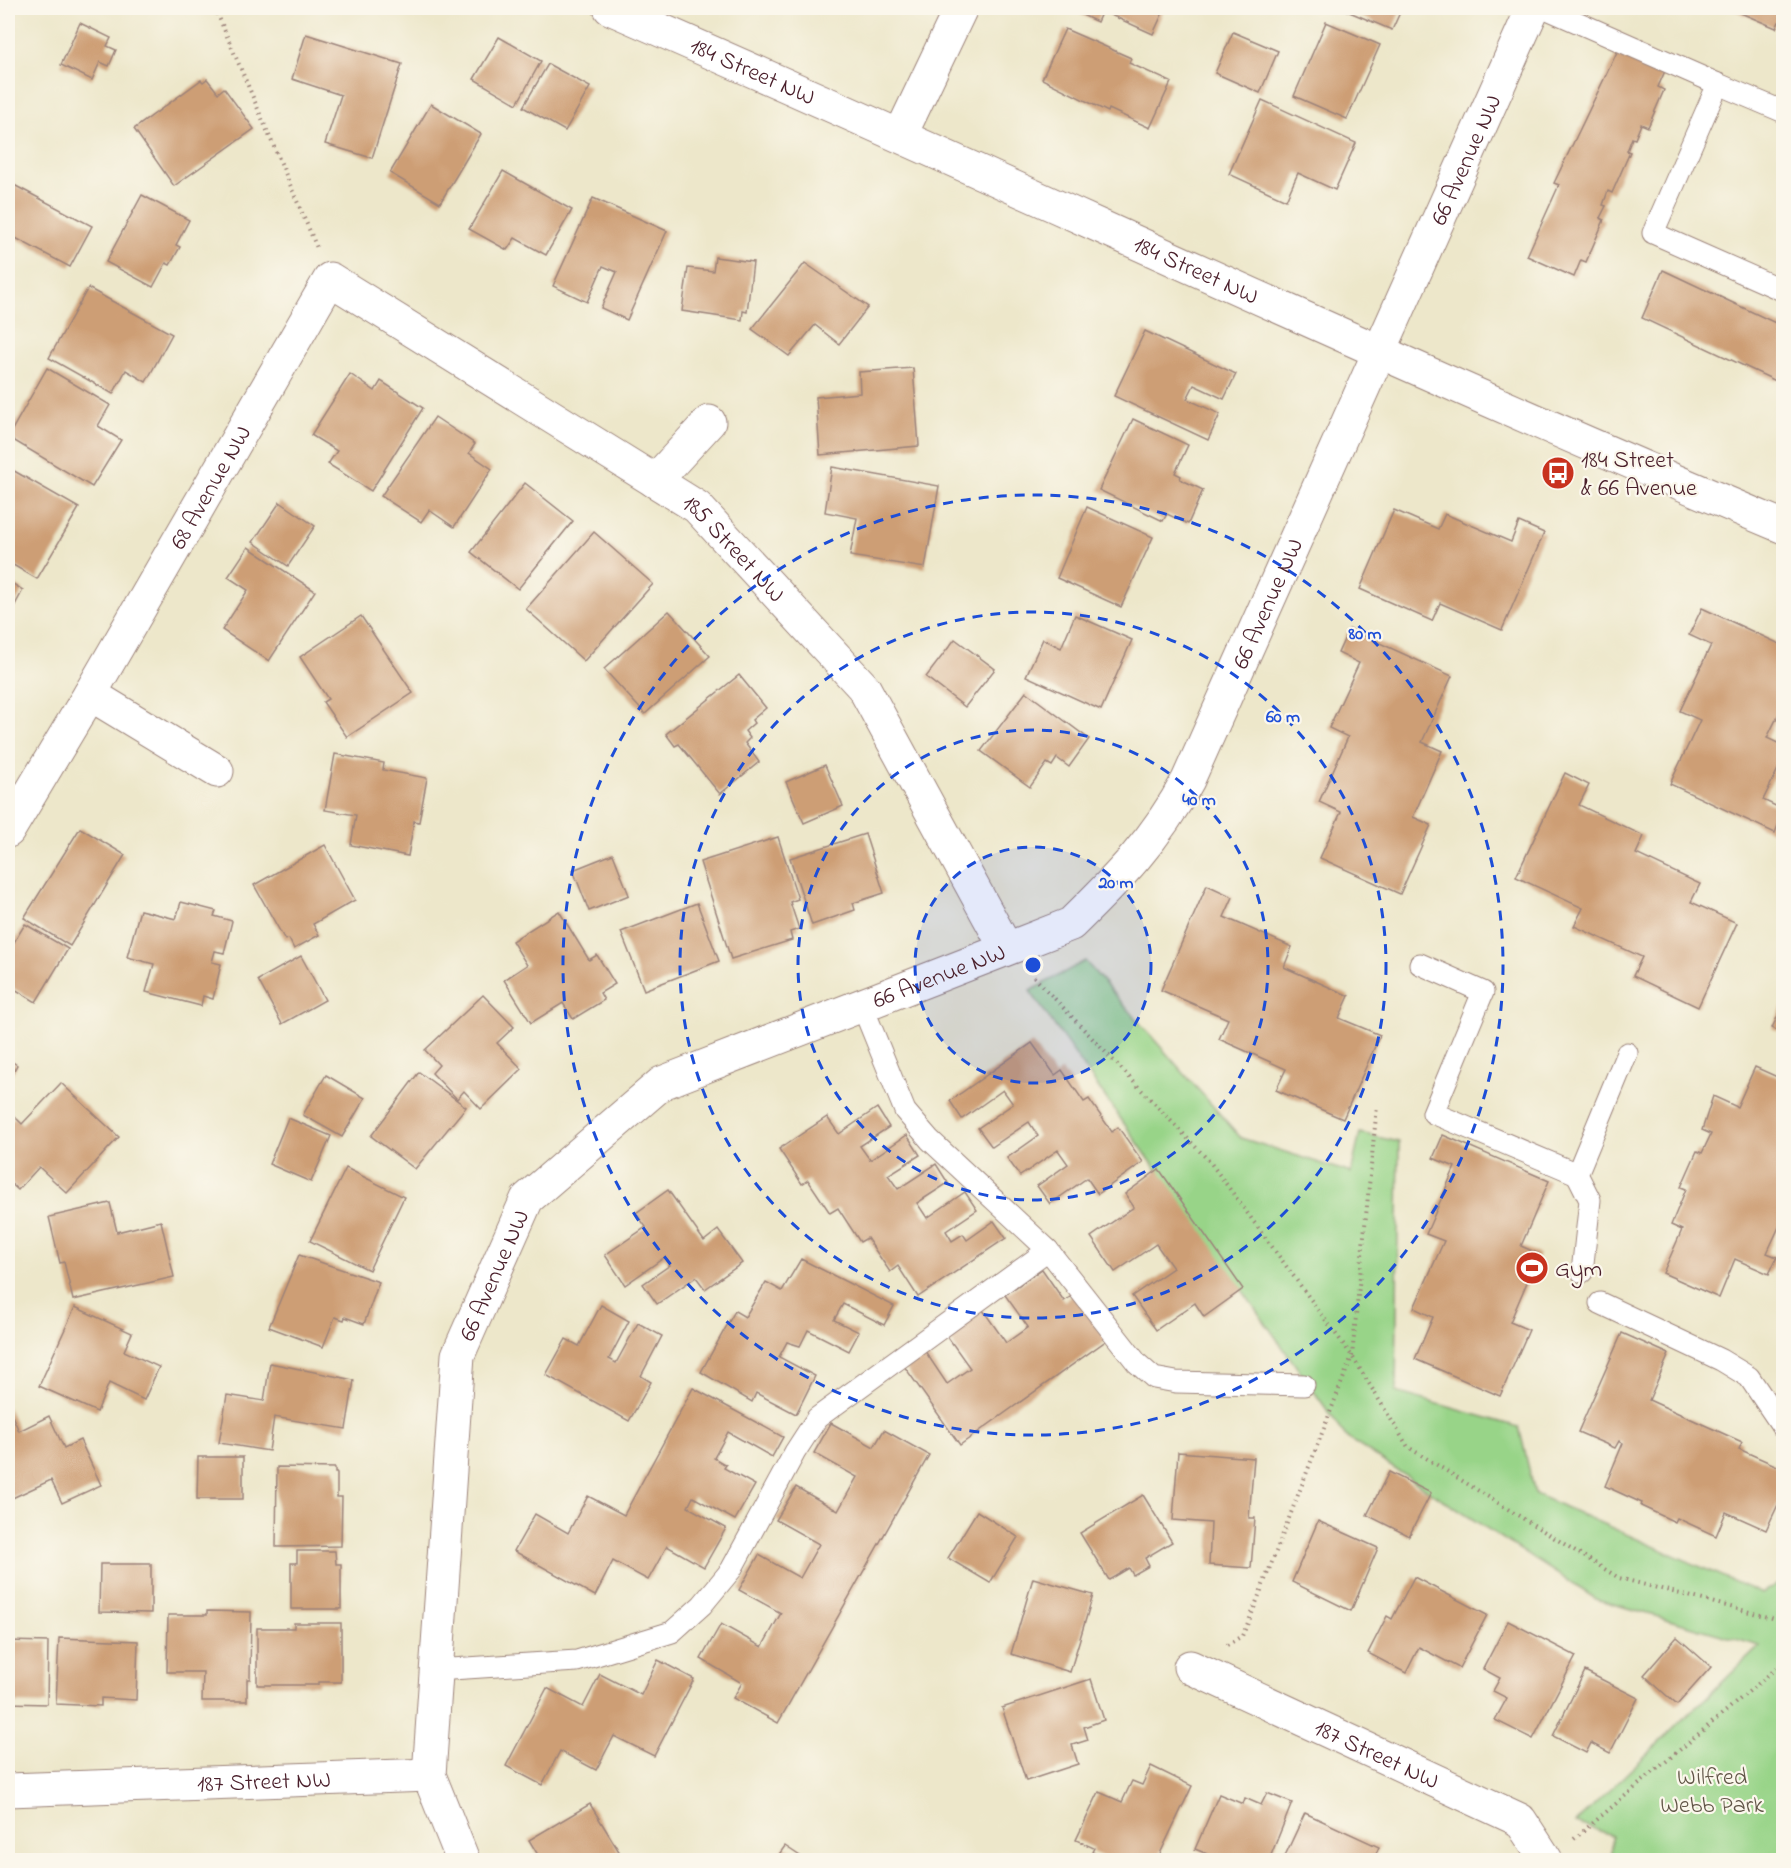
<svg xmlns="http://www.w3.org/2000/svg" width="1791" height="1868" viewBox="0 0 1791 1868" font-family="'Indie Flower',sans-serif">
<rect width="100%" height="100%" fill="#fbf7ec"/>
<filter id="ink" filterUnits="userSpaceOnUse"><feTurbulence type="fractalNoise" baseFrequency=".0167" numOctaves="2"/><feDisplacementMap in="SourceGraphic" scale="12" xChannelSelector="R" yChannelSelector="G"/><feConvolveMatrix kernelMatrix="1 2 1 2 8 2 1 2 1" color-interpolation-filters="sRGB"/></filter>
<filter id="wash" filterUnits="userSpaceOnUse"><feTurbulence type="fractalNoise" baseFrequency=".008" numOctaves="4" result="noise"/><feDisplacementMap in="SourceGraphic" scale="24" xChannelSelector="R" yChannelSelector="G"/><feGaussianBlur stdDeviation="1.35" result="paint"/><feColorMatrix in="noise" values="0 0 0 0 0 0 0 0 0 0 0 0 0 0 0 0 0 1.4 0 .05"/><feComposite in="paint" operator="in"/></filter>
<g filter="url(#wash)">
<rect width="100%" height="100%" fill="#ede7ca"/>
<polygon fill="#98d488" stroke="#717a5a" stroke-width="1.5" points="1085,961 1241,1138 1351,1173 1360,1133 1399,1142 1396,1392 1519,1427 1535,1494 1762,1594 1783,1581 1783,1860 1612,1860 1612,1835 1575,1823 1760,1646 1596,1599 1347,1438 1030,991"/>
<g id="blocks">
<g fill="#cd9e75">
<polygon points="1083,8 1165,8 1153,34 1102,11 1097,22 1080,14"/>
<polygon points="1340,8 1402,8 1392,30"/>
<polygon points="1729,8 1784,8 1784,24 1779,22 1776,28"/>
<polygon points="1326,22 1380,45 1347,119 1294,96"/>
<polygon points="80,23 111,38 107,46 116,50 109,66 100,62 92,80 61,65"/>
<polygon points="1065,29 1131,58 1129,63 1171,82 1150,128 1109,109 1108,112 1042,79"/>
<polygon points="1233,32 1278,51 1260,93 1215,73"/>
<polygon points="306,34 402,64 372,158 325,144 341,95 292,79"/>
<polygon points="499,37 541,61 517,104 474,79"/>
<polygon points="1618,50 1665,71 1658,87 1664,90 1648,127 1641,124 1635,139 1632,138 1627,151 1630,152 1612,193 1608,191 1603,205 1606,206 1600,218 1604,220 1586,262 1581,260 1574,277 1527,256 1559,185 1554,183"/>
<polygon points="548,64 590,87 565,131 523,107"/>
<polygon points="207,79 218,93 224,88 254,129 174,186 134,129 201,80 203,82"/>
<polygon points="1262,100 1356,143 1335,190 1298,173 1286,200 1229,174"/>
<polygon points="431,104 481,134 440,203 390,173"/>
<polygon points="503,171 572,210 546,255 515,238 507,250 469,229"/>
<polygon points="14,185 92,226 70,267 8,234 8,197"/>
<polygon points="142,195 189,220 176,245 180,247 170,265 166,263 153,287 106,262"/>
<polygon points="593,198 667,231 627,320 601,308 617,272 603,266 587,302 553,286"/>
<polygon points="715,257 753,262 747,312 743,311 742,320 682,311 688,268 713,271"/>
<polygon points="805,263 868,307 839,344 815,325 789,356 752,329"/>
<polygon points="1663,270 1784,327 1784,380 1778,378 1776,381 1642,318"/>
<polygon points="88,288 172,334 146,382 126,370 113,394 49,358"/>
<polygon points="1145,331 1236,374 1224,399 1194,385 1187,399 1220,414 1208,440 1114,396"/>
<polygon points="47,368 110,405 98,426 121,440 92,487 8,437"/>
<polygon points="913,368 919,446 820,455 816,397 860,393 859,372"/>
<polygon points="350,374 375,391 381,381 423,408 371,491 328,464 337,451 311,435"/>
<polygon points="435,417 475,444 469,453 492,469 454,527 429,510 421,522 381,496"/>
<polygon points="1133,419 1188,445 1175,473 1181,476 1180,479 1203,490 1188,524 1167,514 1163,521 1099,490"/>
<polygon points="832,467 939,486 925,568 850,556 857,518 825,512"/>
<polygon points="9,468 79,508 37,579 8,562"/>
<polygon points="525,483 573,521 518,589 471,552"/>
<polygon points="280,502 315,526 288,566 253,542"/>
<polygon points="1087,507 1153,537 1121,607 1057,578"/>
<polygon points="1394,510 1438,529 1445,514 1511,542 1519,522 1544,533 1502,630 1440,603 1432,621 1360,589"/>
<polygon points="594,532 653,584 584,661 526,609"/>
<polygon points="248,547 315,591 269,661 222,630 248,590 228,577"/>
<polygon points="8,581 23,590 8,618"/>
<polygon points="1702,608 1784,646 1784,703 1767,738 1784,746 1784,757 1763,800 1784,810 1775,833 1670,784 1700,720 1680,711 1711,645 1689,635"/>
<polygon points="669,611 710,656 645,714 604,669"/>
<polygon points="1075,615 1132,640 1101,710 1026,676 1043,639 1061,648"/>
<polygon points="361,616 413,693 347,737 323,702 328,699 300,657"/>
<polygon points="1349,629 1452,676 1422,742 1442,751 1413,817 1431,825 1400,894 1320,858 1341,812 1319,802 1348,737 1329,728 1359,663 1338,653"/>
<polygon points="955,639 995,669 965,707 926,677"/>
<polygon points="739,675 766,708 752,720 754,723 745,731 750,738 745,743 759,762 720,794 679,744 675,746 666,734"/>
<polygon points="1026,692 1089,739 1069,767 1057,758 1052,766 1047,763 1030,787 981,751"/>
<polygon points="335,754 384,763 383,770 427,778 419,822 414,821 408,856 351,845 356,815 325,810"/>
<polygon points="825,765 843,806 804,823 786,782"/>
<polygon points="1565,773 1589,785 1579,805 1644,836 1636,854 1700,884 1691,902 1737,923 1698,1007 1633,976 1642,957 1574,926 1583,908 1516,877"/>
<polygon points="80,828 125,855 70,946 24,918"/>
<polygon points="865,834 884,893 853,903 855,910 812,925 790,858"/>
<polygon points="778,837 798,899 790,902 799,929 790,932 792,940 731,959 700,862"/>
<polygon points="325,845 355,900 313,924 319,935 294,949 289,939 285,940 254,885"/>
<polygon points="613,854 629,895 589,911 573,870"/>
<polygon points="1207,885 1233,897 1224,917 1292,947 1284,967 1349,996 1339,1018 1380,1035 1343,1119 1276,1090 1286,1069 1219,1039 1228,1019 1161,990"/>
<polygon points="181,902 216,911 214,916 232,921 224,953 215,951 212,962 221,964 213,999 203,996 201,1006 146,992 154,964 127,957 140,910 176,919"/>
<polygon points="697,903 719,961 644,990 621,932"/>
<polygon points="559,911 589,960 597,955 615,984 600,993 604,1000 573,1019 563,1003 531,1023 504,980 527,965 512,941"/>
<polygon points="25,924 68,949 36,1002 8,985 8,952"/>
<polygon points="301,956 325,1000 282,1024 258,980"/>
<polygon points="483,995 514,1027 497,1043 522,1069 481,1109 464,1091 457,1099 432,1073 439,1065 425,1050"/>
<polygon points="1784,1003 1784,1034 1772,1028"/>
<polygon points="1032,1043 1055,1075 1062,1070 1084,1102 1089,1099 1112,1132 1118,1127 1143,1162 1098,1194 1087,1178 1050,1204 1037,1186 1068,1164 1058,1150 1020,1176 1007,1158 1038,1136 1029,1122 992,1147 978,1128 1013,1104 1003,1090 962,1119 950,1101"/>
<polygon points="8,1059 17,1065 8,1081"/>
<polygon points="1755,1067 1784,1080 1784,1216 1767,1253 1777,1257 1769,1274 1735,1259 1719,1298 1663,1273 1682,1230 1671,1225 1686,1189 1681,1187 1697,1151 1702,1153 1711,1134 1702,1130 1713,1096 1737,1107"/>
<polygon points="419,1072 466,1107 415,1169 371,1136"/>
<polygon points="326,1075 365,1098 342,1137 303,1115"/>
<polygon points="61,1083 119,1137 67,1193 39,1167 18,1190 8,1181 8,1124 15,1117 22,1124"/>
<polygon points="877,1108 889,1127 860,1146 870,1160 907,1135 920,1155 888,1175 898,1189 936,1164 948,1183 917,1203 927,1218 965,1192 977,1210 946,1231 952,1241 963,1234 967,1240 994,1221 1006,1238 918,1297 898,1266 890,1272 867,1238 860,1242 838,1208 830,1213 808,1180 802,1184 779,1149 827,1117 839,1134"/>
<polygon points="288,1118 331,1136 311,1182 269,1164"/>
<polygon points="1443,1135 1549,1181 1521,1246 1539,1254 1510,1322 1529,1330 1500,1396 1415,1359 1433,1317 1414,1308 1444,1241 1426,1234 1455,1167 1433,1158"/>
<polygon points="346,1168 404,1197 369,1270 310,1241"/>
<polygon points="1159,1169 1243,1289 1204,1317 1195,1303 1156,1330 1132,1296 1173,1268 1156,1244 1115,1272 1091,1237 1134,1207 1125,1194"/>
<polygon points="668,1190 704,1241 718,1230 742,1263 705,1289 696,1277 657,1304 643,1284 670,1265 665,1257 625,1285 605,1255 646,1227 636,1213"/>
<polygon points="110,1203 117,1232 161,1221 174,1277 73,1300 64,1262 60,1263 49,1217"/>
<polygon points="299,1255 379,1282 364,1324 345,1317 344,1320 335,1317 323,1347 269,1327"/>
<polygon points="801,1259 894,1306 884,1325 843,1304 834,1320 859,1332 849,1351 808,1330 800,1346 787,1342 779,1357 815,1376 796,1414 756,1393 752,1402 701,1372 735,1311 745,1317 766,1282 782,1291"/>
<polygon points="1042,1269 1064,1301 1075,1294 1107,1340 960,1445 904,1366 925,1351 947,1384 970,1368 947,1336 983,1310 1006,1343 1028,1327 1005,1295"/>
<polygon points="601,1305 629,1321 609,1359 616,1363 638,1323 662,1336 641,1376 651,1382 629,1421 546,1375 566,1339 579,1346"/>
<polygon points="75,1307 132,1333 124,1351 159,1367 144,1400 109,1383 97,1412 39,1386"/>
<polygon points="1622,1333 1669,1354 1649,1400 1742,1442 1739,1449 1784,1469 1784,1492 1766,1530 1726,1512 1716,1536 1677,1518 1675,1522 1641,1506 1642,1503 1605,1486 1623,1443 1619,1441 1615,1448 1578,1432"/>
<polygon points="270,1363 354,1380 346,1429 274,1417 269,1451 219,1443 227,1395 264,1401"/>
<polygon points="693,1388 783,1437 772,1457 728,1432 714,1458 726,1465 724,1468 755,1485 735,1520 693,1497 688,1507 726,1528 704,1567 667,1546 648,1580 613,1561 595,1596 514,1551 535,1514 568,1533 588,1496 624,1515"/>
<polygon points="8,1407 19,1431 49,1416 64,1448 80,1440 101,1485 62,1503 51,1480 8,1500"/>
<polygon points="831,1423 874,1447 884,1430 929,1455 778,1723 733,1698 742,1683 701,1659 721,1624 762,1647 781,1613 739,1590 759,1555 800,1578 819,1544 776,1520 796,1487 838,1511 857,1477 814,1453"/>
<polygon points="1178,1452 1254,1458 1249,1518 1255,1518 1251,1568 1209,1565 1211,1523 1173,1520"/>
<polygon points="198,1457 243,1457 243,1499 197,1499"/>
<polygon points="277,1467 335,1468 335,1473 337,1473 337,1497 342,1497 341,1546 276,1547"/>
<polygon points="1389,1472 1431,1493 1409,1536 1367,1515"/>
<polygon points="1143,1495 1172,1542 1145,1558 1149,1566 1133,1575 1129,1568 1109,1580 1080,1533"/>
<polygon points="977,1511 1018,1537 990,1583 948,1558"/>
<polygon points="1318,1521 1378,1548 1351,1611 1292,1582"/>
<polygon points="297,1551 335,1551 336,1564 341,1564 341,1609 291,1609 291,1563 297,1563"/>
<polygon points="100,1564 151,1564 151,1613 99,1612"/>
<polygon points="1414,1577 1487,1615 1459,1668 1419,1647 1406,1673 1368,1653 1387,1616 1392,1619"/>
<polygon points="1033,1578 1093,1595 1070,1672 1011,1654"/>
<polygon points="207,1611 251,1612 250,1679 247,1679 247,1701 202,1701 203,1672 167,1672 168,1615 207,1615"/>
<polygon points="1508,1621 1576,1656 1533,1739 1495,1720 1507,1698 1493,1691 1500,1678 1483,1669"/>
<polygon points="294,1623 341,1623 341,1682 318,1682 318,1685 257,1685 257,1628 294,1628"/>
<polygon points="1677,1637 1711,1667 1677,1705 1644,1675"/>
<polygon points="59,1638 138,1641 136,1700 101,1698 101,1706 56,1704"/>
<polygon points="8,1641 48,1642 47,1704 8,1703"/>
<polygon points="658,1660 694,1679 654,1756 614,1736 596,1770 560,1751 542,1785 506,1766 547,1688 583,1707 600,1674 641,1695"/>
<polygon points="1585,1671 1638,1698 1610,1753 1591,1743 1586,1753 1553,1736"/>
<polygon points="1091,1679 1104,1720 1084,1727 1088,1740 1072,1745 1078,1764 1026,1781 1002,1708"/>
<polygon points="1151,1766 1192,1786 1157,1860 1110,1860 1092,1852 1094,1848 1076,1840 1099,1792 1122,1802 1132,1781 1142,1785"/>
<polygon points="1267,1793 1292,1803 1269,1860 1222,1860 1195,1849 1219,1794 1243,1804 1245,1798 1261,1805"/>
<polygon points="590,1804 620,1853 606,1860 541,1860 529,1840"/>
<polygon points="1305,1813 1379,1847 1373,1860 1283,1860"/>
<polygon points="785,1846 806,1860 775,1860"/>
</g>
</g>
</g>
<g filter="url(#ink)">
<use href="#blocks" fill-opacity="0" stroke="#9c837a" stroke-width="1.5"/>
<g fill="none" stroke-linecap="round" stroke-linejoin="round">
<g stroke="#9c837a" stroke-width="23">
<g id="service">
<polyline points="1545,8 1718,84 1653,233 1784,291"/>
<polyline points="1718,84 1784,112"/>
<polyline points="1420,964 1483,992 1433,1113 1577,1174 1627,1053"/>
<polyline points="1577,1174 1590,1200 1582,1272"/>
<polyline points="1048,1250 1137,1363 1154,1378 1176,1382 1304,1385"/>
<polyline points="1600,1303 1721,1360 1749,1377 1784,1429"/>
<polyline points="436,1670 577,1661 672,1632 702,1605 731,1570 795,1452 817,1418 1048,1250 930,1140 905,1111 862,1005"/>
</g>
</g>
<g stroke="#9c837a" stroke-width="35">
<g id="minor">
<polyline points="901,134 961,8"/>
<polyline points="655,481 709,422"/>
<polyline points="90,694 217,771"/>
<path id="s1" d="M8,831l82,-137 240,-415 367,228 167,181 142,260"/>
<path id="s2" d="M1190,1667l330,153 26,40"/>
<path id="s3" d="M8,1790l421,-15"/>
<path id="s4" d="M463,1860l-34,-85 29,-420 69,-156 135,-116 409,-159c48,-47 85,-84 117,-144l345,-772"/>
</g>
</g>
<g stroke="#9c837a" stroke-width="35">
<g id="tertiary">
<path id="s5" d="M610,8c392,170 779,354 1174,519"/>
</g>
</g>
<g stroke="#9c837a" stroke-width="4" stroke-dasharray="1.5 4.5" stroke-linecap="butt">
<polyline points="215,8 317,248"/>
<polyline points="1034,977 1210,1162 1352,1356 1408,1447 1619,1578 1784,1621"/>
<polyline points="1227,1645 1242,1636 1251,1616 1352,1356 1377,1106"/>
<polyline points="1574,1839 1784,1662"/>
</g>
<use href="#service" stroke="#fff" stroke-width="21"/>
<use href="#minor" stroke="#fff" stroke-width="33"/>
<use href="#tertiary" stroke="#fff" stroke-width="33"/>
</g>
</g>
<circle cx="1033" cy="965" r="118" fill="#1d4ed8" fill-opacity=".12"/>
<g fill="none" stroke="#1d4ed8" stroke-width="3" stroke-dasharray="10 8">
<circle cx="1033" cy="965" r="118"/>
<circle cx="1033" cy="965" r="235"/>
<circle cx="1033" cy="965" r="353"/>
<circle cx="1033" cy="965" r="470"/>
</g>
<defs>
<g id="bus-disc" transform="scale(1.725)"><circle r="9.5" fill="#c8321e" stroke="#fbf7ec"/><path d="M-5-6H5V4H4V6H2V4H-2V6H-4V4H-5ZM-3.5-4V0h7V-4ZM-3.5 1.2v1.5H-2V1.2ZM2 1.2v1.5H3.5V1.2Z" fill="#fff"/></g>
<g id="stadium-disc" transform="scale(1.725)"><circle r="9.5" fill="#c8321e" stroke="#fbf7ec"/><path d="M0-5a6.5 5 0 1 0 0 10a6.5 5 0 1 0 0-10ZM-3.5-1.8h7v3.6h-7Z" fill="#fff"/></g>
</defs>
<g fill-rule="evenodd">
<use href="#bus-disc" x="1558" y="473"/>
<use href="#stadium-disc" x="1532" y="1268"/>
</g>
<g text-anchor="middle" stroke-width="4.5" stroke-linejoin="round" paint-order="stroke">
<g font-size="24" fill="#4a1f2b" stroke="#fbf7ec">
<text dy="8" stroke="none"><textPath href="#s5" startOffset="156">184 Street NW</textPath></text>
<text dy="8" stroke="none"><textPath href="#s4" startOffset="2166">66 Avenue NW</textPath></text>
<text dy="8" stroke="none"><textPath href="#s5" startOffset="642">184 Street NW</textPath></text>
<text dy="8" stroke="none"><textPath href="#s1" startOffset="399">68 Avenue NW</textPath></text>
<text dy="8" stroke="none"><textPath href="#s1" startOffset="1126">185 Street NW</textPath></text>
<text dy="8" stroke="none"><textPath href="#s4" startOffset="1680">66 Avenue NW</textPath></text>
<text dy="8" stroke="none"><textPath href="#s4" startOffset="1158">66 Avenue NW</textPath></text>
<text dy="8" stroke="none"><textPath href="#s4" startOffset="600">66 Avenue NW</textPath></text>
<text dy="8" stroke="none"><textPath href="#s2" startOffset="206">187 Street NW</textPath></text>
<text dy="8" stroke="none"><textPath href="#s3" startOffset="256">187 Street NW</textPath></text>
</g>
<g font-size="24" fill="#4a1f2b" stroke="#fbf7ec" text-anchor="start">
<text x="1581" y="467">184 Street<tspan x="1581" dy="28">&amp; 66 Avenue</tspan></text>
<text x="1555" y="1276">Gym</text>
</g>
<g font-size="24" fill="#615547" stroke="#fbf7ec">
<text x="1712" y="1784">Wilfred<tspan x="1712" dy="28">Webb Park</tspan></text>
</g>
</g>
<circle cx="1033" cy="965" r="9" fill="#1d4ed8" stroke="#fbf7ec" stroke-width="3"/>
<g font-size="18" text-anchor="middle" font-weight="bold" fill="#1d4ed8" stroke="#fbf7ec" stroke-width="4.5" stroke-linejoin="round" paint-order="stroke">
<text x="1365" y="639">80 m</text>
<text x="1283" y="722">60 m</text>
<text x="1199" y="805">40 m</text>
<text x="1116" y="888">20 m</text>
</g>
<rect width="1791" height="1868" fill="none" stroke="#fbf7ec" stroke-width="30"/>
</svg>
